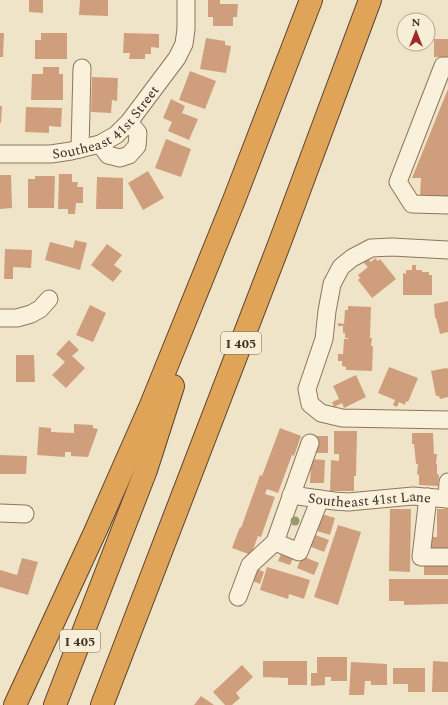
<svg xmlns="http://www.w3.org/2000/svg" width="448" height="705" viewBox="0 0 448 705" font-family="Spectral,serif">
<rect width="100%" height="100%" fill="#f0e4c8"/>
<g fill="#cf9f7d">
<polygon points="29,0 43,0 43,13 29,12"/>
<polygon points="80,0 108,0 108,16 79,15"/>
<polygon points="208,0 220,0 220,4 238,4 237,17 233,17 233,26 213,26 213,17 208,17"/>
<polygon points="0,33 4,33 3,57 0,57"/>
<polygon points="41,33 67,33 67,59 35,59 35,40 41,40"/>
<polygon points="124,33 159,34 159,48 151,47 151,54 145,54 145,59 129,59 130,53 123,53"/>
<polygon points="206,38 225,41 225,45 231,46 226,73 200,69"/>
<rect x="434" y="39" width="14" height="18"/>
<polygon points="43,67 59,67 59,74 63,74 63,100 31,100 32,74 43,74"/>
<polygon points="190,71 216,81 205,109 179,100"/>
<polygon points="92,77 118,78 117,101 112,100 111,113 91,112"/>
<polygon points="448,89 448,198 420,197 421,178 412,178"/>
<polygon points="171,99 185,106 182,113 198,119 189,140 168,131 172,122 163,118"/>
<polygon points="0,106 2,106 1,123 0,123"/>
<polygon points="26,107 62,108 61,127 49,126 49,133 25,132"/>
<polygon points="166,139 191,149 181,177 155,168"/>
<polygon points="148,171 164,198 143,210 128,183"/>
<polygon points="59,174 72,174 72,182 78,182 77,187 83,187 83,203 76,203 75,214 68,214 68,209 58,209"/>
<polygon points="0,175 11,175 12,208 0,209"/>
<polygon points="35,176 55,176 54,208 28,208 28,179 35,179"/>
<polygon points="97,177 123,178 123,209 96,209"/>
<polygon points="75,240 87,243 80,270 45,260 50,242 73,248"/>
<polygon points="107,244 122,255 114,265 122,271 113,282 91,265"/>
<polygon points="5,249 32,250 31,268 13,267 13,279 4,279"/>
<polygon points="375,258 378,261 380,259 396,279 372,298 358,280 360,278 358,275 368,267 363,262 368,259 371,262"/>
<polygon points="412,265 416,265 416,270 422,270 422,272 429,272 429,275 432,275 432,295 403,295 403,273 406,274 406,270 412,270"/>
<polygon points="448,301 448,332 440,334 436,318 435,318 434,304"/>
<polygon points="90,305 106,313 93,342 76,335"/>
<polygon points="348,306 371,307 370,338 372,338 371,346 373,346 372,371 346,370 346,367 342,366 342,361 338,361 338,354 343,354 344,339 348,339 348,338 345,338 345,333 343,333 343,326 338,326 338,323 344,324 345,310 348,310"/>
<polygon points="69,340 79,350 72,356 85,368 66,388 52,375 65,362 56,354"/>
<polygon points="16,355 34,355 35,382 16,382"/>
<polygon points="389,367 418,378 408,402 406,401 405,405 399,402 397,407 393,405 395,400 378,393"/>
<polygon points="446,368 446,369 448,368 448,397 440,399 439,396 436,396 431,371"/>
<polygon points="356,375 366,397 344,408 342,403 334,407 332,402 339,399 333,386"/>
<polygon points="74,424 93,425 93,428 98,429 88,457 71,456 71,452 65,452 65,457 37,455 39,427 51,428 51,432 74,433"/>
<polygon points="280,428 301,436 294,456 292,455 278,493 267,489 265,494 275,497 261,537 258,536 251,555 232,548 240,527 241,528 260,475 262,476"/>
<polygon points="334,431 357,431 356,476 354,476 354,491 330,491 331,460 339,461 339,454 334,454"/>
<polygon points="412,433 433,433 434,454 437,454 436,464 437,464 437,474 439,475 438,486 419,485 419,475 417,474 418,464 416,464 414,444 412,444"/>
<rect x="315" y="436" width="13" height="17"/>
<polygon points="0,455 27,456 26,474 0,474"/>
<polygon points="311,459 325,460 324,483 310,483"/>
<polygon points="390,509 411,509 410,572 389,571"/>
<polygon points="437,509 448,509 448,550 430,550 430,537 437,537"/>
<polygon points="322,514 335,518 330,535 317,531"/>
<polygon points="338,525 361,532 338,605 314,597"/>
<polygon points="313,534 329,540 324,552 309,546"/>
<polygon points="283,549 295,554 290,565 278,561"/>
<polygon points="302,556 319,563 314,575 297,568"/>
<polygon points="22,558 38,562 28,595 0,587 0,570 17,575"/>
<polygon points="424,561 448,562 448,575 424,575"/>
<polygon points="267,567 310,580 304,599 289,594 288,599 260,590"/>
<polygon points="255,568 264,572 260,584 250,580"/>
<polygon points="389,579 448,579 448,604 404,605 404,601 389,601"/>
<polygon points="317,657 347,657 347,681 331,681 331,677 325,677 325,685 311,686 311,673 317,673"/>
<polygon points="263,661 307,661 307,685 288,685 288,678 263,677"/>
<polygon points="433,661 448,662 448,692 432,692"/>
<polygon points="351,662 387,664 387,685 371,685 371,681 365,681 364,695 349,695"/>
<polygon points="242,665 253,677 236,693 240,698 232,705 225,705 213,692"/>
<polygon points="393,668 425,668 425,692 408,692 408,684 393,684"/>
<polygon points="201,696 214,705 194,705"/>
</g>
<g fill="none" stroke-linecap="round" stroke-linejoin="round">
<g stroke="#8d765c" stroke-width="19">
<g id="minor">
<polyline points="448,66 443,66 398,182 412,204 448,205"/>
<polyline points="100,144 108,155 120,158 129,155 137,146 138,133 129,122"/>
<polyline points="80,149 82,68"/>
<path id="s1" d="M0,154h51l20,-3 29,-7 16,-9 13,-13 48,-64 7,-14 2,-15v-29"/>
<polyline points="448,250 392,247 371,248 352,258 341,267 332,284 327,311 324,339 307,389 310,404 321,413 342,418 448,420"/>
<polyline points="0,318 17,318 31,314 40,309 49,299"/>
<path id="s2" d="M291,495l43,6 14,1 65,-6 35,3"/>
<polyline points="428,497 421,557 448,557"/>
<polyline points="447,499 448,482"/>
<polyline points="0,513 25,514"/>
<polyline points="275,542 299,552 320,499"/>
<polyline points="238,597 250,565 275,542 310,443"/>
</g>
</g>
<g stroke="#5b4430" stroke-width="24">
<g id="highway">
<polyline points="15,705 95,532 151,405 234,200 311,0"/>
<polyline points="55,705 146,470 173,386"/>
<polyline points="102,705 280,242 370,0"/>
</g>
</g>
<use href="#minor" stroke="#faf1dc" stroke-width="17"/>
<use href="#highway" stroke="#e0a458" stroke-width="22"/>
</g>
<circle fill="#96986f" cx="295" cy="521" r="4.5"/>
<g text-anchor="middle" stroke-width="3" stroke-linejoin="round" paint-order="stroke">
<g fill="#f7eed8" stroke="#756857" stroke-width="1">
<rect x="221" y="332" width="40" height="22" rx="3"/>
<rect x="60" y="630" width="40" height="22" rx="3"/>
</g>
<g font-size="13" font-weight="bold" fill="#3d2e20">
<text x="241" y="348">I 405</text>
<text x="80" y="646">I 405</text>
</g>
<g font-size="14" fill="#3d2e20" stroke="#f7eed8">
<text dy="5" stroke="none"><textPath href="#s1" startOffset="117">Southeast 41st Street</textPath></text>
<text dy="5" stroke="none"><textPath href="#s2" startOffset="79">Southeast 41st Lane</textPath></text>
</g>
</g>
<g transform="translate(416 32)"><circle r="19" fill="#f7eed8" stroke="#ada18e"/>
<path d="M0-3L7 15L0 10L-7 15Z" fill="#9e2a2b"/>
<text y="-6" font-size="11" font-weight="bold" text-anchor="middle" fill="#3d2e20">N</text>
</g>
</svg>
